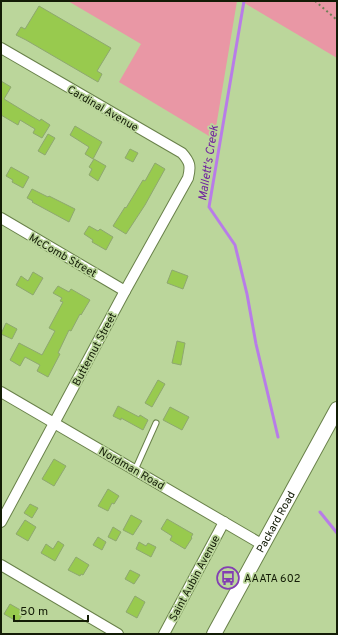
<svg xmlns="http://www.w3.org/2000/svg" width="338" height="635" viewBox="0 0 338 635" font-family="Overpass,sans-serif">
<rect width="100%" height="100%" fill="#bbd69b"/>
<g fill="#e997a5">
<polygon points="68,1 237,1 214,139 119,82 141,44"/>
<polygon points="241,1 337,1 337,58"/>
</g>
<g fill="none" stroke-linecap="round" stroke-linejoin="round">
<g stroke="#b87ce8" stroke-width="3">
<polyline points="244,1 209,207 235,245 247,294 256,344 278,437"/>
<polyline points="320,512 337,533"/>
</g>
</g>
<g fill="#98ca4e" stroke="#8ea86f">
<polygon points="39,6 111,48 97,71 102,74 98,82 26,40 16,35 21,27 25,29"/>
<polygon points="1,81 11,87 4,99 40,121 41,119 50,125 42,138 33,133 35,129 20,120 18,125 1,115"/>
<polygon points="75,126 102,142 93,159 85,154 89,147 70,135"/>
<polygon points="48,134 55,138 45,155 38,151"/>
<polygon points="130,149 138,153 133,162 125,158"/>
<polygon points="94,159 106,166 98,181 89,175 92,169 89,167"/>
<polygon points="155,163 165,169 145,205 126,234 113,226 125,207 126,208 143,180 145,181"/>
<polygon points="11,167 29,177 23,188 12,182 13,180 6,176"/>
<polygon points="32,189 48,197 49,196 75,209 69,222 32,202 33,201 27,198"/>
<polygon points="89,226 98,231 100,229 113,237 106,250 92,242 93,240 84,234"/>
<polygon points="172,270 188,276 183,289 167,283"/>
<polygon points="33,272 43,278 33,295 16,285 21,276 28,281"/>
<polygon points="58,286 69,292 71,289 90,300 81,315 80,314 71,331 69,330 58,353 60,354 48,377 37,371 40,365 25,357 20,366 10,360 19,343 42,355 55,331 49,328 63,302 60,301 62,298 53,293"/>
<polygon points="6,323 17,329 12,339 1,334"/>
<polygon points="177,341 185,343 181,365 172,363"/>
<polygon points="158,380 165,384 152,407 145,403"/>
<polygon points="118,406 139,417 140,415 148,420 143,430 121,418 121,420 113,416"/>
<polygon points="170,407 189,417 182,430 163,420"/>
<polygon points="54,459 66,466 54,486 42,479"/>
<polygon points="108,489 119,496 114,504 112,503 108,511 98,506"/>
<polygon points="30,504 38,508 32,518 24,513"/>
<polygon points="131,515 142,521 133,535 123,530"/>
<polygon points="167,519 193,534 191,537 192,538 185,549 170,540 172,536 161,529"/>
<polygon points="25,520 36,527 28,541 16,534"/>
<polygon points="113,527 121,532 116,541 108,537"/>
<polygon points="98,537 106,542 102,550 93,545"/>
<polygon points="58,541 64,545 55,561 41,553 46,544 53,549"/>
<polygon points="139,542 146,546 148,543 156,547 151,557 136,549"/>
<polygon points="76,557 89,565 83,575 81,574 80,576 68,570"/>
<polygon points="130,570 140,575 134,584 125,579"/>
<polygon points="135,596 145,602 137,618 126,612"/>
<polygon points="10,604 24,612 18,622 4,614"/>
</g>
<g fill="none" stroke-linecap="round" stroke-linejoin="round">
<g stroke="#69814a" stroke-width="7">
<polyline id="lane" points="135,470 156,423"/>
</g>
<g stroke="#69814a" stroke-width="12">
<g id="street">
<path d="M1,48l181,105c8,9 9,13 6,25l-63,113 -124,231"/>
<polyline points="1,218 125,291"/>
<polyline points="1,392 263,545"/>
<polyline points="1,565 118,634"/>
<polyline points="164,634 224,522"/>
</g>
</g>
<g stroke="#69814a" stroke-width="16">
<g id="secondary">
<path id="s1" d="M214,634l123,-225"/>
</g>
</g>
<polyline stroke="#6e8157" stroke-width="2" stroke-dasharray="2 3" stroke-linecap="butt" points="315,1 337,20"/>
<use href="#lane" stroke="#fff" stroke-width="5"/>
<use href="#street" stroke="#fff" stroke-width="10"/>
<use href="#secondary" stroke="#fff" stroke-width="14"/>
</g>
<defs>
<g id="bus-ring" transform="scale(1.15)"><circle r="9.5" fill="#bbd69b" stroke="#833fb3" stroke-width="1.5"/><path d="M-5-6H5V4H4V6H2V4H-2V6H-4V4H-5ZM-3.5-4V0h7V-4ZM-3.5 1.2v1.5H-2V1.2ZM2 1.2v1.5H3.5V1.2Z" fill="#833fb3"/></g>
</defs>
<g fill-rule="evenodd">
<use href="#bus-ring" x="228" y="578"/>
</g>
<g text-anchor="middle" stroke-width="3.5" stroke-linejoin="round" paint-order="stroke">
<g font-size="11" fill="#131c06" stroke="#bbd69b">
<text transform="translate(103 108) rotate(30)" y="4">Cardinal Avenue</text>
<text transform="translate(63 255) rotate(30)" y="4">McComb Street</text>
<text transform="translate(94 349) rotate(-62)" y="4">Butternut Street</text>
<text transform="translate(132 468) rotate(30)" y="4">Nordman Road</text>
<text dy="4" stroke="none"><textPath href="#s1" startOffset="128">Packard Road</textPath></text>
<text transform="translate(194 578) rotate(-62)" y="4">Saint Aubin Avenue</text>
</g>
<g font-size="11" fill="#131c06" stroke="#bbd69b" text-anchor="start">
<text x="244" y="582">AAATA 602</text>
</g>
<g font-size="12" font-style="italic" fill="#6f1f9f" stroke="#bbd69b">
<text transform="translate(208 163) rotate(-81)" y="4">Mallett's Creek</text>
</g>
</g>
<rect width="338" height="635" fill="none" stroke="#131c06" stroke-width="4"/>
<path d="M14 615v6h74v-6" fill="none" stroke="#131c06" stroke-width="2"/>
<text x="20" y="615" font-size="12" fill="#131c06" stroke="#bbd69b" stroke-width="3" paint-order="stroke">50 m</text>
</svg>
